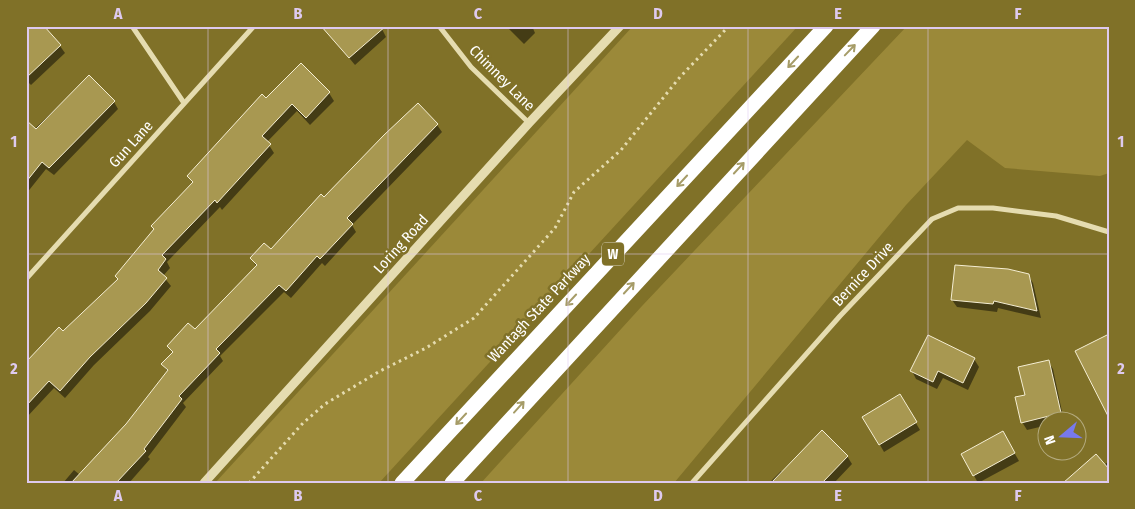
<svg xmlns="http://www.w3.org/2000/svg" width="1135" height="509" viewBox="0 0 1135 509" font-family="'Fira Sans Condensed',sans-serif">
<rect width="100%" height="100%" fill="#807128"/>
<g fill="#9b8939">
<polygon points="633,26 798,26 379,483 215,483"/>
<polygon points="907,26 1109,26 1109,173 1100,176 1005,168 967,140 906,205 674,483 481,483 642,306"/>
</g>
<g fill="#0007">
<polygon points="26,26 60,46 65,53 31,85 26,80"/>
<polygon points="506,26 532,26 535,33 524,44"/>
<polygon points="325,29 382,29 386,37 355,65"/>
<polygon points="301,64 329,93 334,101 310,125 297,111 267,142 274,153 222,210 220,207 167,262 170,268 163,276 171,286 150,311 94,365 65,398 54,388 26,418 26,364 63,333 118,280 116,276 155,231 152,226 193,184 189,176"/>
<polygon points="89,77 114,102 118,109 54,175 46,169 26,194 26,137"/>
<polygon points="437,125 442,132 352,225 356,232 325,266 322,263 291,298 284,292 220,356 223,361 183,403 186,407 148,457 150,459 129,483 63,483 74,470 80,475 127,424 168,372 163,364 173,353 168,346 195,331 257,267 251,258 271,251 324,199"/>
<polygon points="1028,275 1033,283 1041,318 998,308 997,312 957,307 952,300"/>
<polygon points="974,359 979,367 968,390 943,378 937,389 916,379 912,371"/>
<polygon points="1048,361 1053,369 1064,421 1048,422 1048,425 1027,430 1022,422"/>
<polygon points="900,396 920,430 884,452 864,417"/>
<polygon points="1003,433 1019,461 978,483 963,455"/>
<polygon points="847,456 852,464 834,483 769,483 781,471 783,473"/>
<polygon points="1109,461 1109,483 1104,465"/>
</g>
<g fill="#a89851" stroke="#f5eed3">
<polygon points="26,26 44,26 61,45 26,78"/>
<polygon points="321,26 386,26 349,58"/>
<polygon points="301,63 330,92 306,118 292,104 262,136 271,144 217,203 215,200 162,255 166,259 158,270 167,278 146,303 90,357 60,391 49,381 26,406 26,362 59,327 63,331 118,279 115,276 154,229 151,226 193,182 187,176 262,94 266,98"/>
<polygon points="89,75 115,101 49,168 42,162 26,182 26,120 36,129"/>
<polygon points="418,103 438,124 347,218 353,224 320,259 317,256 286,291 279,285 216,349 220,353 179,396 182,399 144,449 146,451 116,483 71,483 126,424 168,370 161,364 173,352 167,346 188,323 195,329 257,265 250,258 264,243 271,249 321,194 324,197 384,135"/>
<polygon points="955,265 1008,269 1029,274 1037,311 994,301 993,304 951,300"/>
<polygon points="1109,334 1109,418 1075,351"/>
<polygon points="928,335 975,358 963,383 938,371 933,382 910,371"/>
<polygon points="1049,360 1061,413 1021,423 1015,397 1025,395 1018,367"/>
<polygon points="900,394 917,422 879,445 862,417"/>
<polygon points="822,430 848,456 822,483 771,483"/>
<polygon points="1003,431 1015,453 973,476 961,454"/>
<polygon points="1096,454 1109,469 1109,483 1063,483"/>
</g>
<g fill="none" stroke-linecap="round" stroke-linejoin="round">
<polyline stroke="#e5dcb0" stroke-width="3" stroke-dasharray="2.5 4" stroke-linecap="butt" points="249,483 303,423 325,404 380,371 426,348 474,318 555,228 574,192 621,150 680,77 729,26"/>
<g stroke="#e5dcb0" stroke-width="5">
<polyline points="132,26 184,103"/>
<polyline points="439,26 471,67 529,123"/>
<polyline points="26,279 254,26"/>
<polyline points="692,483 840,316 932,219 958,208 993,208 1056,216 1109,232"/>
</g>
<polyline stroke="#e5dcb0" stroke-width="9" points="204,483 529,123 620,26"/>
<g stroke="#fff" stroke-width="15">
<polyline points="402,483 826,26"/>
<polyline points="452,483 873,26"/>
</g>
</g>
<defs><path id="oneway-shaft" d="M-6 0H5M1.5-3L5.5 0L1.5 3" fill="none" stroke-width="1.6" stroke-linecap="round" stroke-linejoin="round" transform="scale(1.25)"/></defs>
<g stroke="#a69c68">
<use href="#oneway-shaft" transform="translate(850 50) rotate(-46)"/>
<use href="#oneway-shaft" transform="translate(793 62) rotate(133)"/>
<use href="#oneway-shaft" transform="translate(739 168) rotate(-47)"/>
<use href="#oneway-shaft" transform="translate(682 181) rotate(133)"/>
<use href="#oneway-shaft" transform="translate(629 288) rotate(-47)"/>
<use href="#oneway-shaft" transform="translate(571 300) rotate(133)"/>
<use href="#oneway-shaft" transform="translate(519 407) rotate(-48)"/>
<use href="#oneway-shaft" transform="translate(461 419) rotate(133)"/>
</g>
<path fill="none" stroke="#decaef" stroke-width="1" stroke-opacity="0.55" d="M208,26v457M388,26v457M568,26v457M748,26v457M928,26v457M26,254h1083"/>
<g text-anchor="middle" stroke-width="5" stroke-linejoin="round" paint-order="stroke">
<rect fill="#807128" stroke="#d9d4be" stroke-width="1" x="602" y="242.5" width="22" height="23" rx="4"/>
<g font-size="14" font-weight="bold" fill="#fff">
<text x="613" y="259">W</text>
</g>
<g font-size="15" fill="#fff" stroke="#807128">
<text transform="translate(502 78) rotate(45)" y="5">Chimney Lane</text>
<text transform="translate(131 144) rotate(-48)" y="5">Gun Lane</text>
<text transform="translate(401 244) rotate(-48)" y="5">Loring Road</text>
<text transform="translate(863 274) rotate(-47)" y="5">Bernice Drive</text>
<text transform="translate(539 308) rotate(-47)" y="5">Wantagh State Parkway</text>
</g>
</g>
<rect width="1135" height="509" fill="none" stroke="#807128" stroke-width="55"/>
<g transform="translate(1062 436) rotate(251)"><circle r="24" fill="#807128" stroke="#b3aa7e"/>
<path d="M0-4L9 19L0 12L-9 19Z" fill="#7779ed"/>
<text y="-8" font-size="14" font-weight="bold" text-anchor="middle" fill="#ffffff">N</text>
</g>
<rect x="28" y="28" width="1080" height="454" fill="none" stroke="#decaef" stroke-width="2"/>
<g font-size="16" text-anchor="middle" font-weight="bold" fill="#decaef">
<text x="118" y="19">A</text>
<text x="298" y="19">B</text>
<text x="478" y="19">C</text>
<text x="658" y="19">D</text>
<text x="838" y="19">E</text>
<text x="1018" y="19">F</text>
<text x="14" y="147">1</text>
<text x="1121" y="147">1</text>
<text x="14" y="374">2</text>
<text x="1121" y="374">2</text>
<text x="118" y="501">A</text>
<text x="298" y="501">B</text>
<text x="478" y="501">C</text>
<text x="658" y="501">D</text>
<text x="838" y="501">E</text>
<text x="1018" y="501">F</text>
</g>
</svg>
